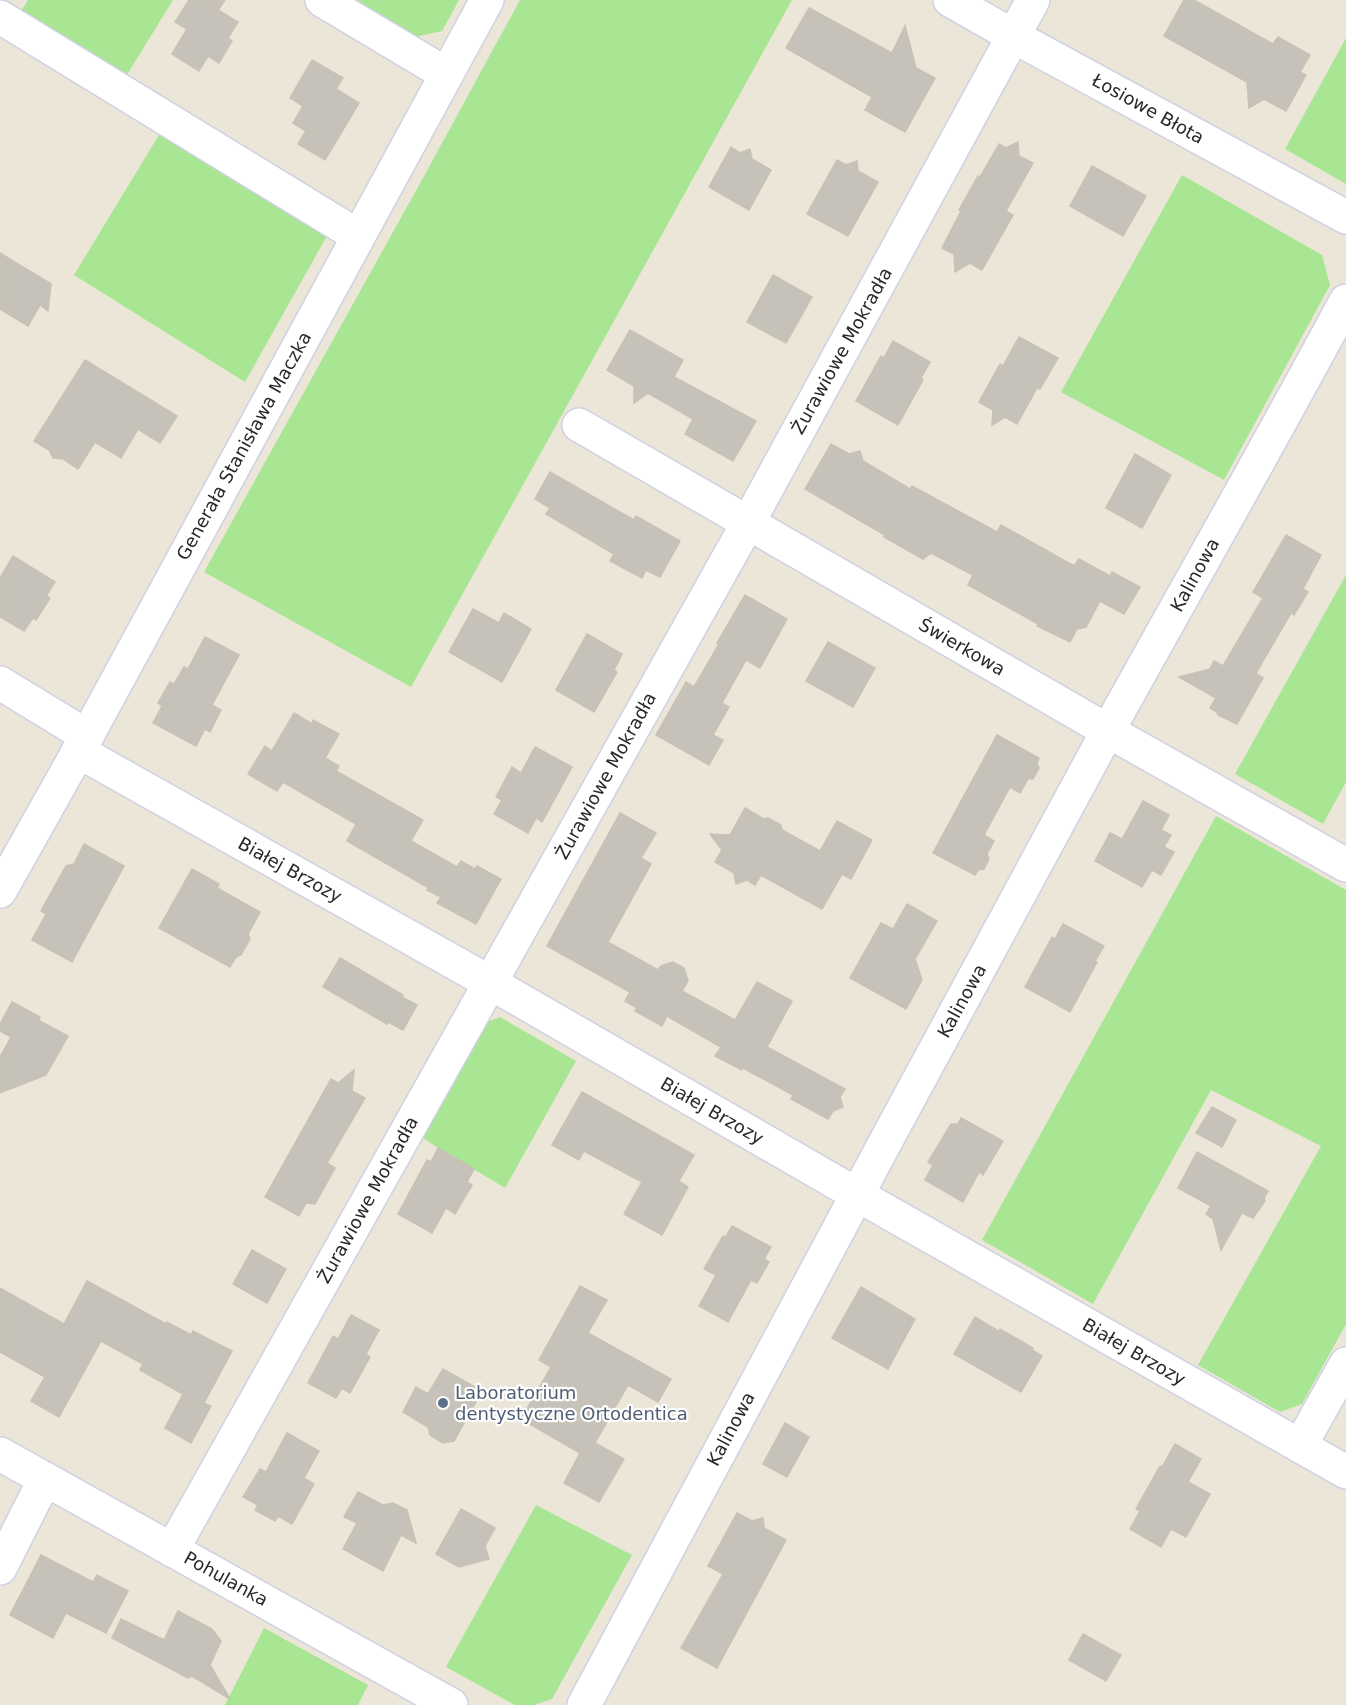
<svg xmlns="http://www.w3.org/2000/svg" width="1346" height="1705" viewBox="0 0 1346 1705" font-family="'DejaVu Sans',sans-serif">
<rect width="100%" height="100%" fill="#ece6d9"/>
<g fill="#a8e693">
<polygon points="28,0 173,0 125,78 20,13"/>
<polygon points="356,0 459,0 442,31 415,37"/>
<polygon points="520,0 792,0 411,687 204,572 423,178"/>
<polygon points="1346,38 1346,184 1285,149"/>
<polygon points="162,130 328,234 245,382 74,275"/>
<polygon points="1182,175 1322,255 1330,285 1224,480 1061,392"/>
<polygon points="1346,575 1346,782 1323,824 1235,774"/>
<polygon points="1216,816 1346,890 1346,1324 1302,1404 1280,1412 1198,1365 1321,1146 1211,1090 1093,1304 982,1240"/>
<polygon points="500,1017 576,1061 505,1188 438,1148 420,1136 482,1024"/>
<polygon points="536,1505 632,1555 552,1699 534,1705 515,1705 446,1667"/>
<polygon points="264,1628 368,1685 358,1705 225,1705"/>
</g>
<g fill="#c7c2b9" stroke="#c7c2b3" stroke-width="1.5">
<polygon points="189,0 225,0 218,10 238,22 228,38 232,41 219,63 208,56 199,71 172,54 187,29 175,22"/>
<polygon points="1184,0 1194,0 1273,44 1278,37 1310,55 1300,72 1306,75 1286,111 1264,99 1249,108 1247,82 1164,36"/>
<polygon points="809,8 892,53 905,26 916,68 935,78 905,132 865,110 872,97 786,48"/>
<polygon points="312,60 343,78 336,89 359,103 325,160 298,144 306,131 293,123 303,106 290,98"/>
<polygon points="1018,142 1019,156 1033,163 1006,211 1013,215 982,270 970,263 955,272 954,254 942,248 961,211 959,210 978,176 980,177 999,144 1006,148"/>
<polygon points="731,147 740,153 750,149 752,159 771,170 749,210 709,187"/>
<polygon points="837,160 846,165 857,161 858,171 878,182 848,236 807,214"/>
<polygon points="1092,166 1146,196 1123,236 1070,206"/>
<polygon points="0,253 51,284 48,311 40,305 28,326 0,309"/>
<polygon points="773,275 812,297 786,343 747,322"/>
<polygon points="630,330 683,360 674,377 756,421 733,461 685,434 693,419 648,393 634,403 634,386 607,370"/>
<polygon points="1019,337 1058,358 1040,389 1037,388 1017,424 1005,417 992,425 993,410 979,402 1000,364 1003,366"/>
<polygon points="893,341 930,362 921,378 923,380 898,425 856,401 881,356 884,358"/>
<polygon points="85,360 177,416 160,443 138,429 121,458 95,442 78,469 63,459 53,458 49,450 34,441"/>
<polygon points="831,444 849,454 860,451 863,461 910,489 912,486 997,532 1001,525 1074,566 1079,559 1110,576 1112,572 1140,587 1124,614 1100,601 1086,627 1077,629 1070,642 1037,626 1038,624 968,585 973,575 931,553 923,559 884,537 885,535 805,489"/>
<polygon points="1135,454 1171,475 1142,528 1106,508"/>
<polygon points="550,472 634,520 636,516 680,541 660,577 646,570 642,578 610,561 614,554 546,514 550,508 535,499"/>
<polygon points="1286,535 1321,555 1303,589 1308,592 1294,615 1291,613 1256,673 1263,678 1237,724 1218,715 1217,712 1210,708 1216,698 1179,677 1210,669 1214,661 1223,666 1263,598 1253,592"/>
<polygon points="13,556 55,582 46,596 50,598 36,620 33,618 24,631 0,617 0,578"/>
<polygon points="745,595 787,619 760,668 746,660 722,703 729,707 713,735 723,740 709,765 656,735 686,682 694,687 719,644 717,643"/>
<polygon points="473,609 499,623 504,613 531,629 502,682 449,652"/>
<polygon points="587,634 622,654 614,670 617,672 594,712 556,690"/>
<polygon points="205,637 239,655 212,705 221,710 210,732 205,729 196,746 153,723 162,706 158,703 170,682 174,684 184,667 188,669"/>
<polygon points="828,642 875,668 853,707 806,681"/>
<polygon points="294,713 312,724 313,720 339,734 325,758 339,766 336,771 423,820 411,841 457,867 461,861 475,869 477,866 501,879 476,924 437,903 441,897 427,890 429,888 347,841 356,824 283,782 277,791 248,774 265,746 272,751"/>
<polygon points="997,735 1039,758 1037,764 1039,768 1033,779 1028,779 1020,793 1010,787 984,835 994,841 987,854 989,859 984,869 978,870 975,875 933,853"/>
<polygon points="535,747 572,767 542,822 536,818 528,833 494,814 502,800 496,797 512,767 521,773"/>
<polygon points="1143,801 1169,815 1161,830 1171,835 1164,847 1174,852 1161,875 1152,870 1142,887 1095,861 1110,833 1122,839"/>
<polygon points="745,808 764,819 768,818 781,825 782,830 820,851 837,821 872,840 851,879 842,874 822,909 761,875 755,885 747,880 736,884 734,873 715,862 722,850 710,834 730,835"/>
<polygon points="620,813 656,833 641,858 651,864 608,942 658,970 661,966 673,962 684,968 688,981 682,991 735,1020 757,982 792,1001 767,1047 845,1089 840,1097 843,1107 833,1111 828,1119 791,1099 793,1095 743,1068 742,1070 715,1056 721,1047 667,1016 662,1026 635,1011 637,1008 625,1001 630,992 547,946"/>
<polygon points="84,844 124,866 72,962 32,940 46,914 41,911 66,866 74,864"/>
<polygon points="192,869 219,884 217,888 260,912 248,934 250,939 241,955 236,957 230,967 159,928"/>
<polygon points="907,904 937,921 915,959 922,980 906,1009 850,978 881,923 893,929"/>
<polygon points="1063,924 1104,946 1095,961 1097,962 1070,1012 1025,987 1052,937 1055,939"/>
<polygon points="340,958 403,995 402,997 417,1005 403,1030 388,1022 387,1024 323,987"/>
<polygon points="12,1002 40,1017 38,1020 68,1036 46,1075 0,1093 0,1057 11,1037 0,1031 0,1024"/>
<polygon points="354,1070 352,1091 365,1098 327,1163 335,1168 315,1204 306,1203 299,1216 265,1197 331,1079 338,1083"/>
<polygon points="582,1092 694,1155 679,1181 688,1187 662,1235 624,1214 642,1182 584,1151 579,1160 552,1145"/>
<polygon points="1212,1107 1236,1120 1222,1147 1196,1133"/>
<polygon points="961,1118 1003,1141 983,1175 979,1172 963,1202 925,1180 933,1165 928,1162 951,1124 958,1124"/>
<polygon points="438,1148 474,1169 467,1182 472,1185 455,1214 446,1208 432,1233 398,1214 427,1160 431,1162"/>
<polygon points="1197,1152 1268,1191 1264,1198 1265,1201 1253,1218 1242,1213 1221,1250 1213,1219 1206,1214 1211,1206 1178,1188"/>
<polygon points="732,1226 771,1247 764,1259 769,1262 757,1283 751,1280 728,1322 699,1306 716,1275 704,1269 723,1236 725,1238"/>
<polygon points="252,1250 286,1269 267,1303 233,1284"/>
<polygon points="87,1281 166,1324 167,1322 191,1335 193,1331 232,1351 204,1403 211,1406 191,1443 165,1428 183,1394 140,1370 143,1364 101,1341 59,1417 31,1401 45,1377 0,1352 0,1288 64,1324"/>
<polygon points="580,1286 607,1300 588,1333 671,1379 658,1402 628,1385 595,1443 624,1459 599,1502 564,1483 580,1453 521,1419 551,1367 539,1360"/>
<polygon points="861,1287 915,1319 888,1369 832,1338"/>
<polygon points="351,1315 379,1330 366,1354 370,1357 350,1393 342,1388 336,1398 308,1383 333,1336 338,1339"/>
<polygon points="975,1317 1000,1332 1000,1329 1033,1348 1032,1350 1042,1356 1021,1392 954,1354"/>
<polygon points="443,1369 482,1391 454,1441 443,1443 430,1435 428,1427 403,1412 416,1387 428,1394"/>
<polygon points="785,1423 809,1437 787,1477 763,1464"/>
<polygon points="287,1433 319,1451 304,1478 314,1484 292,1524 278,1516 275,1521 255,1510 258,1505 243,1497 260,1469 266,1472"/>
<polygon points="1175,1444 1201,1459 1188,1482 1210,1494 1186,1537 1171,1529 1161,1547 1130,1529 1140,1511 1136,1509 1160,1466 1162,1467"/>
<polygon points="358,1492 383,1505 393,1503 407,1510 416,1543 401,1535 383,1571 343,1549 357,1523 344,1517"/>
<polygon points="461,1509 495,1528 485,1546 489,1559 459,1567 436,1554"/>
<polygon points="737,1513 752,1521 763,1518 764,1528 786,1540 717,1668 681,1648 723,1574 708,1566"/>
<polygon points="41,1555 93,1582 97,1575 128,1591 106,1633 66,1613 53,1638 10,1615"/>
<polygon points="178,1611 212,1629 221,1641 210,1665 230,1699 192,1676 188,1678 112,1638 121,1619 164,1640"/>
<polygon points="1083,1634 1121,1655 1106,1681 1069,1660"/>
</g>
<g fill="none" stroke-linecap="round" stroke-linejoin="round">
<g stroke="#cfd1e3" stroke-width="36">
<g id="minor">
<polyline points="322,0 446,74"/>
<polyline points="950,0 1013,36 1346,217"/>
<polyline points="0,17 358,236"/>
<polyline points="579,425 1108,731 1346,865"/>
<polyline points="0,683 87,736"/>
<polyline points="78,751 489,982 856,1194 1346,1472"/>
<polyline points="0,891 87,736 487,0"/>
<polyline points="1300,1446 1346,1364"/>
<polyline points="0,1454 451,1705"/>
<polyline points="172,1550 748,523 1033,0"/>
<polyline points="0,1568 45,1479"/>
<path d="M584,1705c172,-323 346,-647 521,-969 80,-145 163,-289 241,-435"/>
</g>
</g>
<use href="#minor" stroke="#fff" stroke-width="33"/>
</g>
<circle fill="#5c6f8a" stroke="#fff" stroke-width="2" cx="443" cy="1403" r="6"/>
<g text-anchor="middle" stroke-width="4.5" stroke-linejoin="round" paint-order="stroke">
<g font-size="18" fill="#292929" stroke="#fff">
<text transform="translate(1148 109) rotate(29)" y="6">Łosiowe Błota</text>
<text transform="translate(842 351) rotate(-61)" y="6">Żurawiowe Mokradła</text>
<text transform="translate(244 446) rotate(-61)" y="6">Generała Stanisława Maczka</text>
<text transform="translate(1195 575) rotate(-61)" y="6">Kalinowa</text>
<text transform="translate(962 647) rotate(30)" y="6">Świerkowa</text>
<text transform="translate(606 776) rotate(-61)" y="6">Żurawiowe Mokradła</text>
<text transform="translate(290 870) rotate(29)" y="6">Białej Brzozy</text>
<text transform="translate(962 1001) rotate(-61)" y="6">Kalinowa</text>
<text transform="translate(712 1111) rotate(30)" y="6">Białej Brzozy</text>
<text transform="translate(368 1200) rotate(-61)" y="6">Żurawiowe Mokradła</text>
<text transform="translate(1134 1352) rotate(30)" y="6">Białej Brzozy</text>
<text transform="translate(731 1429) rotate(-62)" y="6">Kalinowa</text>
<text transform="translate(226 1579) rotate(29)" y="6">Pohulanka</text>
</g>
<g font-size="18" fill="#4e5e75" stroke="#fff" text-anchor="start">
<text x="455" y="1399">Laboratorium<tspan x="455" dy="21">dentystyczne Ortodentica</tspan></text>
</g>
</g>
</svg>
